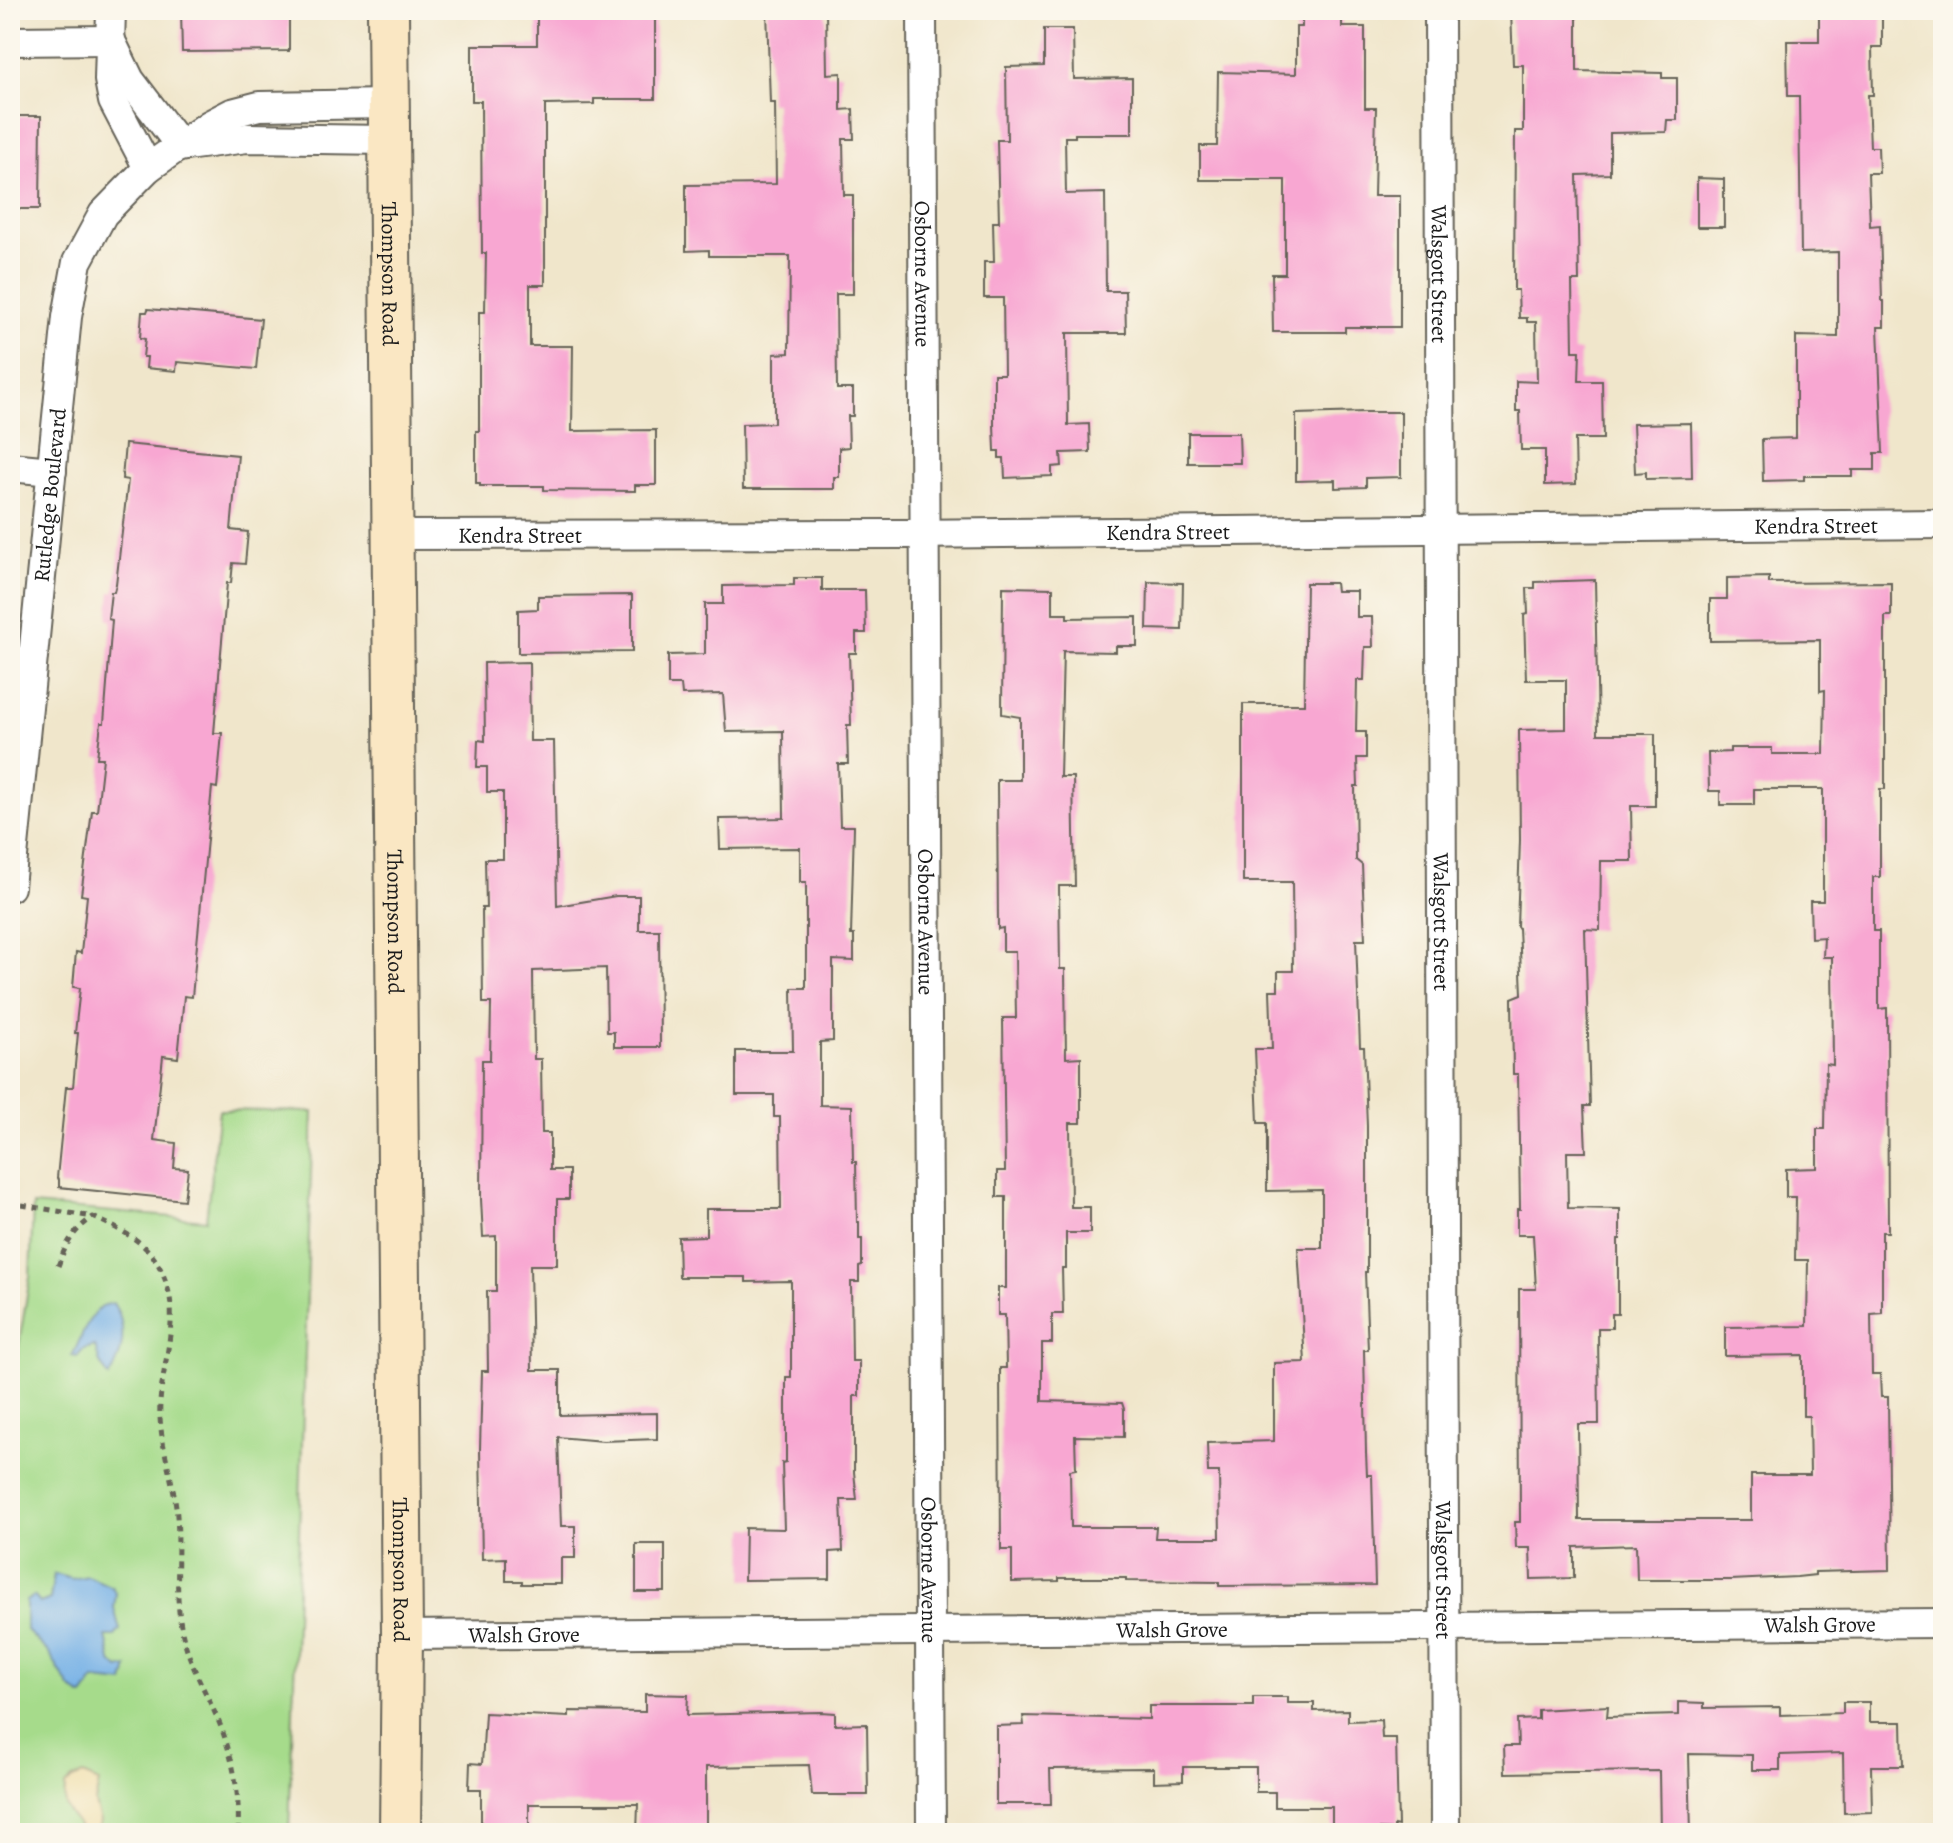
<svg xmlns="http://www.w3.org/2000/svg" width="1953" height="1843" viewBox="0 0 1953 1843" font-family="Alegreya,serif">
<rect width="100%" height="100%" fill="#fbf7ec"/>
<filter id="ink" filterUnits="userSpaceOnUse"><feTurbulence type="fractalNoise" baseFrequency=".0125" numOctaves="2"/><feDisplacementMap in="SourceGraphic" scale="16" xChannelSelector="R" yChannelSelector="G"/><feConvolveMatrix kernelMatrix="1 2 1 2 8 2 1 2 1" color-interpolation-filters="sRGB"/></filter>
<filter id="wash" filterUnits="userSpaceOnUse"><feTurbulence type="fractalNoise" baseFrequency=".006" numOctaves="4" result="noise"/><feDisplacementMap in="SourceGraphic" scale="32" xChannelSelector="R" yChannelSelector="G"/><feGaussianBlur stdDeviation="1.8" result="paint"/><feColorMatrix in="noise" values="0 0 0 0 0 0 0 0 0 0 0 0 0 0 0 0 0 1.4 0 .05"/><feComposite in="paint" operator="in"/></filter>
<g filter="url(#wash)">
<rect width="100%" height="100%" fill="#f0e6cb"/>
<polygon fill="#a6db8b" stroke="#617c54" stroke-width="2" points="219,1110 313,1112 289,1833 10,1833 10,1398 30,1277 33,1205 206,1220"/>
<path fill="#eeda9e" stroke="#857b5d" stroke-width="2" d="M83,1775l16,7 -4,21 5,18 -2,12h-18c-2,-13 -8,-14 -14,-25 -3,-6 -1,-15 -1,-22l7,-7z"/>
<g fill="#75b0e6" stroke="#486681" stroke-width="2">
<path d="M113,1303c15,22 11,52 -4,74l-9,-14 -5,-17 -11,3 -7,8 -5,-1c11,-19 16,-49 41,-53z"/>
<polygon points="54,1574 72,1579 88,1576 112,1587 116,1594 114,1608 120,1630 115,1636 106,1636 111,1661 119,1669 128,1667 124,1683 95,1680 83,1696 71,1689 48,1652 26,1630 26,1601 34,1596 40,1603 50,1599"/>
</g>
<g id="blocks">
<g fill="#f8a7d2">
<polygon points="181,10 254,13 254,18 289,18 289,51 182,52"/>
<polygon points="537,10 655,10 655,99 594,99 594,104 545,105 545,285 530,285 530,346 573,346 572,431 656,430 656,485 635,485 635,491 544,490 544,486 480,486 480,483 476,483 476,431 479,431 479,312 485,312 486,253 482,253 481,101 472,101 472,45 537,45"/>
<polygon points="767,10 826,10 827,74 841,73 841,110 853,109 854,139 843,139 844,195 853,195 853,294 836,294 837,389 853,389 853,416 848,416 849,447 839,448 839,477 834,477 834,489 743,489 742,424 774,423 774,354 789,353 790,256 709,256 709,250 686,251 686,185 776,184 775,103 770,103"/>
<polygon points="1302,10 1342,10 1342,27 1365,27 1365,108 1376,108 1374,196 1400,196 1400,327 1345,327 1345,332 1273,332 1272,274 1285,274 1285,180 1200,180 1200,146 1217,146 1218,72 1296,74 1296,27 1302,27"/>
<polygon points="1511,10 1577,10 1577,71 1662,73 1662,78 1677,78 1677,120 1667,120 1666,132 1610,133 1610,174 1577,175 1579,281 1572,281 1573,351 1580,351 1579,381 1602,381 1603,439 1575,439 1576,484 1545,485 1545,450 1521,450 1520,411 1516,411 1516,381 1537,382 1536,322 1527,322 1527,318 1519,318 1518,290 1514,290 1515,131 1523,131 1523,65 1513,65"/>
<polygon points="1819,10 1882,10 1882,47 1872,47 1873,95 1868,95 1870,147 1878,147 1879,173 1868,173 1870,226 1880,225 1882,301 1884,301 1884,327 1878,327 1883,453 1875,453 1875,470 1852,470 1852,476 1804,476 1804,480 1763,481 1762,439 1796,438 1796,336 1838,337 1838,252 1801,253 1799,96 1788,96 1787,41 1819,41"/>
<polygon points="1044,29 1073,29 1074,79 1132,78 1132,134 1075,134 1075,137 1065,137 1066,194 1105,193 1106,291 1125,291 1126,333 1067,333 1068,425 1089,424 1090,452 1061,453 1062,466 1052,467 1052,476 1005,478 1004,458 999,458 999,451 995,451 994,424 994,374 1004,374 1003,298 984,298 984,262 994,262 993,222 999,222 997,140 1007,140 1006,67 1044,66"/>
<polygon points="10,116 41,116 40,209 10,209"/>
<polygon points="1697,178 1724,179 1724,227 1697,227"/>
<polygon points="148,309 261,319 256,369 177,362 176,371 146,368 147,357 143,357 145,339 140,338 142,312 147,312"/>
<polygon points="1366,412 1401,412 1401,477 1366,478 1366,487 1335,488 1335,480 1296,481 1296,414"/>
<polygon points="1691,423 1692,478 1646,479 1646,472 1635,473 1633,424"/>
<polygon points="1188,433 1239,433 1240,463 1188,463"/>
<polygon points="125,444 238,455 231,530 248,532 245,564 233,563 231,583 227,583 214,733 222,733 217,788 212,787 192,997 184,996 178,1058 163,1056 154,1140 176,1143 174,1168 188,1169 184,1200 59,1187 59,1179 57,1178 66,1087 73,1087 78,1033 75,1033 80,988 73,987 76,952 81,953 87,896 81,895 92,811 97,811 103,758 97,758 101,723 104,723 112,620 108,619 111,592 114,592 116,584 128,480 122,479"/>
<polygon points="1769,577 1769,583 1891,582 1891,616 1885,616 1885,789 1880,789 1880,877 1873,877 1873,931 1879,931 1879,1009 1887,1008 1888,1232 1882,1232 1882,1313 1871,1314 1872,1374 1880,1374 1881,1397 1888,1397 1890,1570 1815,1572 1815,1575 1797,1577 1731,1580 1637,1580 1636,1545 1574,1547 1574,1578 1531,1579 1530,1548 1516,1548 1515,1522 1520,1522 1519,1289 1536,1289 1533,1235 1517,1235 1517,1209 1520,1209 1518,1074 1513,1074 1512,998 1522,994 1519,928 1517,927 1520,840 1519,730 1566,729 1566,680 1526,680 1524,615 1528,614 1527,588 1535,588 1535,582 1595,580 1598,734 1655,734 1655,806 1631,806 1632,861 1601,861 1600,930 1585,929 1590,1106 1584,1106 1586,1152 1567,1152 1568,1208 1620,1209 1620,1239 1618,1239 1618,1314 1612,1314 1612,1328 1598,1328 1599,1424 1578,1424 1579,1520 1751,1520 1751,1475 1810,1475 1809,1416 1803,1416 1803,1355 1725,1356 1725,1327 1807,1326 1808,1260 1795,1260 1796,1197 1786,1197 1786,1169 1817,1168 1817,1129 1825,1129 1826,1064 1833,1065 1832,957 1823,957 1824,937 1811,938 1810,901 1823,901 1823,789 1754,789 1754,805 1720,805 1720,791 1709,791 1708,753 1730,752 1730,748 1772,748 1772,754 1824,754 1825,690 1820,691 1820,640 1710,641 1710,599 1727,599 1727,578"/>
<polygon points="794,578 822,578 822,590 865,590 866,633 856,633 856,653 849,653 851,725 847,725 848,764 838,764 840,826 854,826 851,935 854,935 854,961 833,960 833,1041 820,1042 820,1105 852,1106 853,1162 856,1162 857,1222 859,1222 859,1239 862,1239 862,1266 859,1267 859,1282 851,1282 852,1361 859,1361 859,1396 854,1396 854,1472 857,1500 841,1500 843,1551 830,1552 830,1579 744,1580 745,1528 784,1529 782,1463 786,1462 786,1377 791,1377 791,1281 746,1282 746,1277 679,1277 678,1237 706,1236 706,1209 781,1209 780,1117 774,1117 774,1095 736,1095 736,1051 793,1051 792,988 806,988 806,882 800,882 800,848 720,849 719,819 784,818 783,731 726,732 723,694 682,695 681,685 668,685 668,655 705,654 705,604 723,604 723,586 794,585"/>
<polygon points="1148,582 1183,583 1182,630 1147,629"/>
<polygon points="1306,583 1335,583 1336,591 1357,591 1357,617 1372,617 1373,647 1365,647 1364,680 1357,680 1356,732 1366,732 1366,758 1357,758 1358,786 1355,786 1356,860 1362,865 1365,940 1356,940 1360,1047 1364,1047 1367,1126 1367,1272 1365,1272 1368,1350 1364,1350 1366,1453 1367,1475 1372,1475 1375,1585 1219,1586 1219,1582 1126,1581 1126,1578 1059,1578 1059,1581 1012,1582 1012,1550 1001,1550 1000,1368 1006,1368 1005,1315 998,1315 998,1288 1006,1288 1006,1197 997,1197 997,1171 1005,1171 1003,1018 1016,1018 1015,951 1003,951 1003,928 998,929 997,780 1020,780 1020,717 1002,714 1003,587 1053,588 1053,614 1067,614 1067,618 1137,617 1137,646 1116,646 1116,652 1063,651 1060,777 1073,777 1075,886 1059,886 1060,969 1065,969 1066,1058 1081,1057 1081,1123 1070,1123 1071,1207 1090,1207 1090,1233 1066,1233 1066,1268 1062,1268 1063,1314 1052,1314 1052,1343 1042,1343 1042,1401 1122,1403 1124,1409 1124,1437 1075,1436 1076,1469 1070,1470 1071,1527 1156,1527 1155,1538 1220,1538 1219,1472 1208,1472 1207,1443 1274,1441 1274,1363 1305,1362 1298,1248 1322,1248 1322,1190 1267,1191 1267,1123 1258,1123 1255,1049 1272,1049 1270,990 1278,990 1278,971 1293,971 1292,882 1243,882 1243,704 1304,704"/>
<polygon points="632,595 632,652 518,653 518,610 538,609 538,596"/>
<polygon points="529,662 530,741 554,741 557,906 616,896 639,896 639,930 659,930 660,1047 614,1047 614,1032 607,1032 606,968 533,971 534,1059 541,1059 542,1133 550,1133 550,1170 569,1170 569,1199 557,1199 557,1265 530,1265 532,1370 560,1370 560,1415 657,1413 657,1439 603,1441 558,1437 561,1526 575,1526 575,1558 561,1558 561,1584 522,1584 522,1581 506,1581 506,1558 482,1559 480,1449 482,1371 488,1371 487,1291 496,1291 496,1236 483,1237 481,1199 482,1060 490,1060 491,1003 483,1003 482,908 486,908 485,859 503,859 503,792 487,792 487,767 477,767 478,740 485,741 484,663"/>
<rect x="636" y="1544" width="29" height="48"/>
<polygon points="645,1694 688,1695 687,1715 821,1712 835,1713 835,1725 867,1724 868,1795 812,1795 809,1765 706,1767 706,1833 637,1833 638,1804 529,1804 529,1833 481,1833 481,1789 469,1789 470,1763 482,1764 485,1713 569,1717 569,1711 645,1712"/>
<polygon points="1253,1697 1288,1697 1288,1703 1314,1703 1314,1711 1348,1710 1348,1721 1381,1720 1382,1738 1396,1738 1398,1826 1394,1825 1394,1830 1377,1829 1377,1833 1332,1833 1332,1807 1275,1807 1275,1792 1256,1792 1256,1767 1183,1767 1183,1781 1154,1782 1154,1768 1050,1769 1051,1804 996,1804 996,1726 1024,1725 1023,1716 1149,1719 1149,1706 1253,1706"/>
<polygon points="1678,1702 1704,1703 1704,1708 1780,1707 1780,1715 1843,1713 1843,1702 1869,1702 1869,1722 1902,1722 1903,1766 1871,1766 1872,1812 1844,1813 1843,1753 1780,1755 1780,1770 1752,1770 1752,1755 1689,1754 1691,1833 1660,1833 1659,1771 1505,1773 1504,1746 1518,1746 1517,1720 1538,1719 1538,1710 1608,1706 1607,1717 1678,1715"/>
</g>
</g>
</g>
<g filter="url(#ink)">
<use href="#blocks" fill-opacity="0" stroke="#666359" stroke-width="2"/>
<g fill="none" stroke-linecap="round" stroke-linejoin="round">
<g stroke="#666359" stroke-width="32">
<g id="minor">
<polyline points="111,10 109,80 113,101 148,168"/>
<path id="s1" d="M922,10l9,1823"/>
<path id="s2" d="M1439,10l6,1823"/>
<polyline points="10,41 111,40"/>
<polyline points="113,45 130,80 181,147"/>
<polyline points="186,146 247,138 388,140"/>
<polyline points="10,467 52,471"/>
<path id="s3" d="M394,535l513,-1 1036,-10"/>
<path id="s4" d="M10,887l57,-570 10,-55 26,-48 45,-46 61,-43 23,-12 27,-7 129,-2"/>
<path id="s5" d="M402,1635l1541,-12"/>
</g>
</g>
<g stroke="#666359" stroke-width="44">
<g id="secondary">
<path id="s6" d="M388,10l14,1625 -2,198"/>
</g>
</g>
<g stroke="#666359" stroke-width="5" stroke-dasharray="6 6" stroke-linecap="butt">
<polyline points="10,1203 93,1217"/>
<path d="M58,1266c9,-24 14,-34 35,-49 38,18 63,28 75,72 10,34 -6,79 -8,114 -2,39 14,75 17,113 3,39 -3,77 5,115 7,34 26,64 39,96 13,35 19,68 17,106"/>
</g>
<use href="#minor" stroke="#fff" stroke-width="28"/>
<use href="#secondary" stroke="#fae7c3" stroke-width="40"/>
</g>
</g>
<g text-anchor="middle" stroke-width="8" stroke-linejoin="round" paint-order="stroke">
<g font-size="22" fill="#1c1c1c" stroke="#fbf7ec">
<text dy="8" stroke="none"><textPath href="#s6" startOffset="264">Thompson Road</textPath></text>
<text dy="8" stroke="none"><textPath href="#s1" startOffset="264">Osborne Avenue</textPath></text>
<text dy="8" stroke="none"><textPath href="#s2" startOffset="264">Walsgott Street</textPath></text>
<text dy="8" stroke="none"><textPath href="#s4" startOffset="394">Rutledge Boulevard</textPath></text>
<text dy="8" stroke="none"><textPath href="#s3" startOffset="1422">Kendra Street</textPath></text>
<text dy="8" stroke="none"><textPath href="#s3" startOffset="774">Kendra Street</textPath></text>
<text dy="8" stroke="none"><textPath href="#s3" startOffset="126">Kendra Street</textPath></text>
<text dy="8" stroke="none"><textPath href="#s6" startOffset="912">Thompson Road</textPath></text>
<text dy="8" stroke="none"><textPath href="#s1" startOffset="912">Osborne Avenue</textPath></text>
<text dy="8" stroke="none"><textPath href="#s2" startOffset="912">Walsgott Street</textPath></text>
<text dy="8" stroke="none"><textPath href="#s6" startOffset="1560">Thompson Road</textPath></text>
<text dy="8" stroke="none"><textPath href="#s1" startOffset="1560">Osborne Avenue</textPath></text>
<text dy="8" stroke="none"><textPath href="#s2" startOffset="1560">Walsgott Street</textPath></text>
<text dy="8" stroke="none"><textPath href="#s5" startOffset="1418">Walsh Grove</textPath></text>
<text dy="8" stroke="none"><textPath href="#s5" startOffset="770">Walsh Grove</textPath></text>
<text dy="8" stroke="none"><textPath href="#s5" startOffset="122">Walsh Grove</textPath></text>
</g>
</g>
<rect width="1953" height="1843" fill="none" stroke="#fbf7ec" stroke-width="40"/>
</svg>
